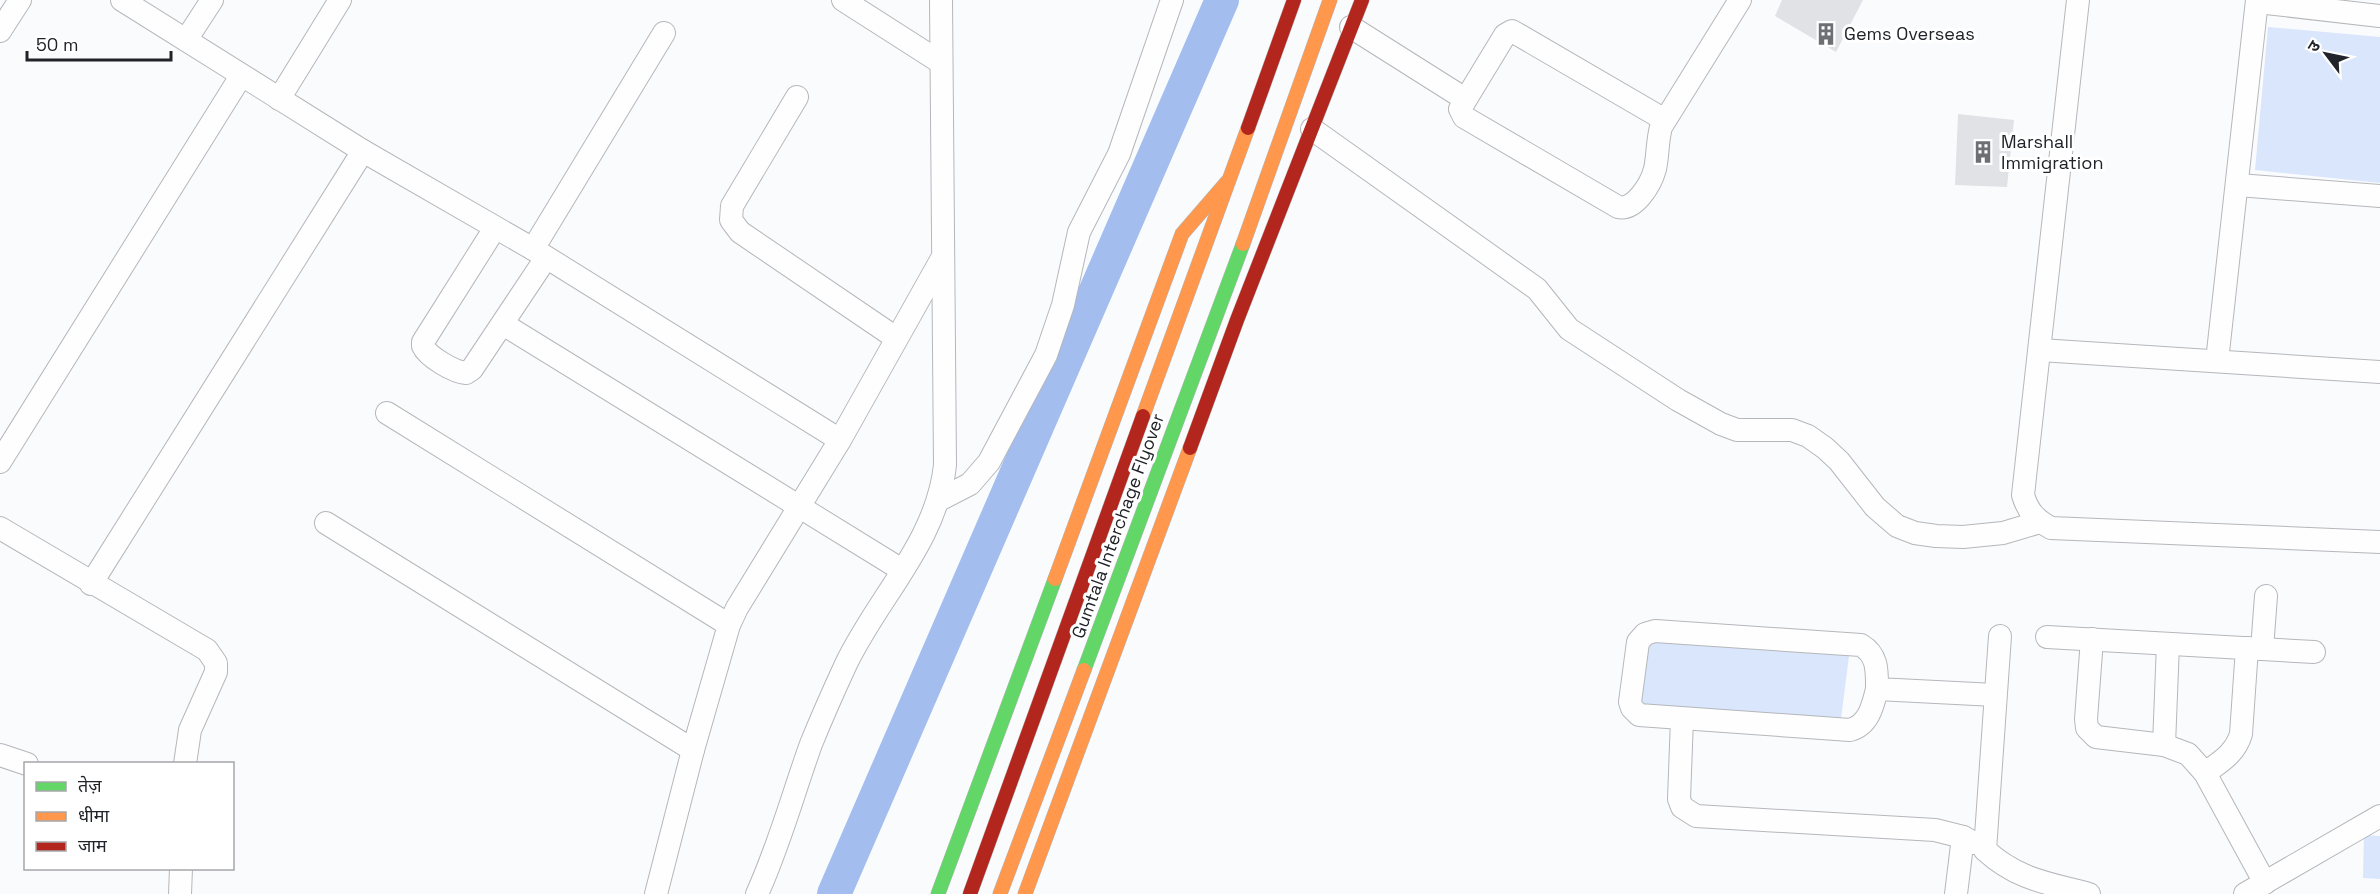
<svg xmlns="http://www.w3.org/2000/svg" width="2380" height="894" viewBox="0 0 2380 894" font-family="'Space Grotesk','Noto Sans Devanagari',sans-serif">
<rect width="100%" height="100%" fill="#fafbfd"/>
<g fill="#d9e6fc">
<polygon points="2268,27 2380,37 2380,183 2255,170"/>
<polygon points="1643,635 1850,648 1841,719 1631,706"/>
<polygon points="2364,835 2380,836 2380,879 2363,878"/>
</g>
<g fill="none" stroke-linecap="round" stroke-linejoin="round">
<polyline stroke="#a2bdee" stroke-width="34" points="834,894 1222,0"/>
</g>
<g fill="#e0e2e6">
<polygon points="1782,0 1863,0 1836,52 1775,16"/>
<polygon points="1958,114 2014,120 2007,187 1955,185"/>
</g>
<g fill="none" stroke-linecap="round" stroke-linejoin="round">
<g stroke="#b5b7ba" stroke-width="24">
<g id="street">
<polyline points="122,0 363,151 533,249 840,440"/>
<polyline points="843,0 940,62"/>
<path d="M2078,0l-55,495c5,17 13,25 28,33l329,14"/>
<polyline points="2257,2 2380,16"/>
<polyline points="1351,27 1465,99"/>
<polyline points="0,31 20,0"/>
<polyline points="186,40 212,0"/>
<polyline points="797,97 732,206 731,220 740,232 896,338"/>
<polyline points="279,99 340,0"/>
<path d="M1665,120l-153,-89 -7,4 -45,74 4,8 154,90c17,4 33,-23 37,-38 3,-13 2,-27 6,-42l79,-127"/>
<polyline points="1312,129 1537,289 1569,329 1678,400 1721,424 1737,430 1792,430 1808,436 1825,448 1839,461 1875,507 1897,526 1915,533 1936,536 1963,537 2003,533 2040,522"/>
<polyline points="2238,185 2380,196"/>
<path d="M495,228l-72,114v4c5,11 31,26 43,27l6,-4 74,-111"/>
<polyline points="533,249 664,33"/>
<polyline points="503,324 902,570"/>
<polyline points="2040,350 2380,372"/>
<polyline points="2217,361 2257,0"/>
<polyline points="387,413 729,625"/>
<polyline points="0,462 241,76"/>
<polyline points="939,500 970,484 989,462 1046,355 1063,305 1079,232 1119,154 1172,0"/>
<polyline points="326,523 693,750"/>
<polyline points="0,528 207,650 216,663 216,672 190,730 185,764"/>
<polyline points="91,584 363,151"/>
<path d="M2000,636l-15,214c33,30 63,33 104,44"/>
<polyline points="2047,637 2314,652"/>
<polyline points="2092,639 2086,719 2087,728 2096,737 2164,745 2188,754 2205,773 2265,883"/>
<polyline points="2262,649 2266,596"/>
<path d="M1877,689c0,-18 1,-34 -16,-44l-206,-14 -10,3 -7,8 -8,60 2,6 7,7 211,15c19,-5 23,-25 27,-41l118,6"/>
<polyline points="1682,719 1679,799 1682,807 1696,816 1935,830 1963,837"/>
<polyline points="2164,745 2168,644"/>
<polyline points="0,755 27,764"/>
<path d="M2205,773c15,-11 30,-19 36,-39l6,-86"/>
<polyline points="180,894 181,868"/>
<polyline points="656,894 693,750 729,625 737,608 840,440 941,260"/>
<path d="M757,894c22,-48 36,-100 54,-150 11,-27 23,-54 35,-80 32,-67 91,-123 99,-199l-4,-465"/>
<polyline points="1956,894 1963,837 1974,843"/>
<polyline points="2245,894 2380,816"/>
</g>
</g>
<g stroke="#b5b7ba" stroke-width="15">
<g id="fast">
<polyline points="1084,670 1243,244"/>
<polyline points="938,894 1055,579"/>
</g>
</g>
<g stroke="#b5b7ba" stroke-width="15">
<g id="slow">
<polyline points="1243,244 1330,0"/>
<polyline points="1143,416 1248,128"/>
<polyline points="1055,579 1182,234 1227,182"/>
<polyline points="1000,894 1084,670"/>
<polyline points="1025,894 1190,448"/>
</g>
</g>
<g stroke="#b5b7ba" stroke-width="15">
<g id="jam">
<polyline points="1248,128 1294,0"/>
<polyline points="1190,448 1237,320 1362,0"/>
<polyline points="970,894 1143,416"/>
</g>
</g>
<use href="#street" stroke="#fefeff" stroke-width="22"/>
<use href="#fast" stroke="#63d668" stroke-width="14"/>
<use href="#slow" stroke="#ff974d" stroke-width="14"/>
<use href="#jam" stroke="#b3261e" stroke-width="14"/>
</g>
<defs>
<g id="building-bare" transform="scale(1.8)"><path d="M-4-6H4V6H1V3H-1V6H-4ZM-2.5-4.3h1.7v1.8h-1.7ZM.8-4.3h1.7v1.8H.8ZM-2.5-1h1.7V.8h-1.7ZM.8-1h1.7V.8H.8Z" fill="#6c6f73" stroke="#fff" stroke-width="2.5" paint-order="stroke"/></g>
</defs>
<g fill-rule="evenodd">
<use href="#building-bare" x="1826" y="34"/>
<use href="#building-bare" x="1983" y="152"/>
</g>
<g text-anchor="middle" stroke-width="6" stroke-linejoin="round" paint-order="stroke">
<g font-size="18" fill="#202329" stroke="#fff" text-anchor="start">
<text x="1844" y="40">Gems Overseas</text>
<text x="2001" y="148">Marshall<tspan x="2001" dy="21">Immigration</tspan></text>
</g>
<g font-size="18" fill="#202329" stroke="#fff">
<text transform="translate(1118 526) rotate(-70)" y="6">Gumtala Interchage Flyover</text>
</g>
</g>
<rect x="24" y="762" width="210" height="108" fill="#ffffff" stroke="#a6a7a9" stroke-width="1.5"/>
<rect x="36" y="782" width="30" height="9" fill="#63d668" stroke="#a6a7a9" stroke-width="1.5"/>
<text x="78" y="792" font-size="18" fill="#202329">तेज़</text>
<rect x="36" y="812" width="30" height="9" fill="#ff974d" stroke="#a6a7a9" stroke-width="1.5"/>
<text x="78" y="822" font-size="18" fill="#202329">धीमा</text>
<rect x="36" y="842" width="30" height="9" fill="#b3261e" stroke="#a6a7a9" stroke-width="1.5"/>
<text x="78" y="852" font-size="18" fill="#202329">जाम</text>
<g transform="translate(2326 54) rotate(302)" stroke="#ffffff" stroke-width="4.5" paint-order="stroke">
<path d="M0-4.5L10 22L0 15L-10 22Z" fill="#202329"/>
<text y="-9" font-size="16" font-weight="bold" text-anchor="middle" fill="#202329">उ</text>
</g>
<path d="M27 51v9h144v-9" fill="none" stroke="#202329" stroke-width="3"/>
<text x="36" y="51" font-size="18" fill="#202329" stroke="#ffffff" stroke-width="4.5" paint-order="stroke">50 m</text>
</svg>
